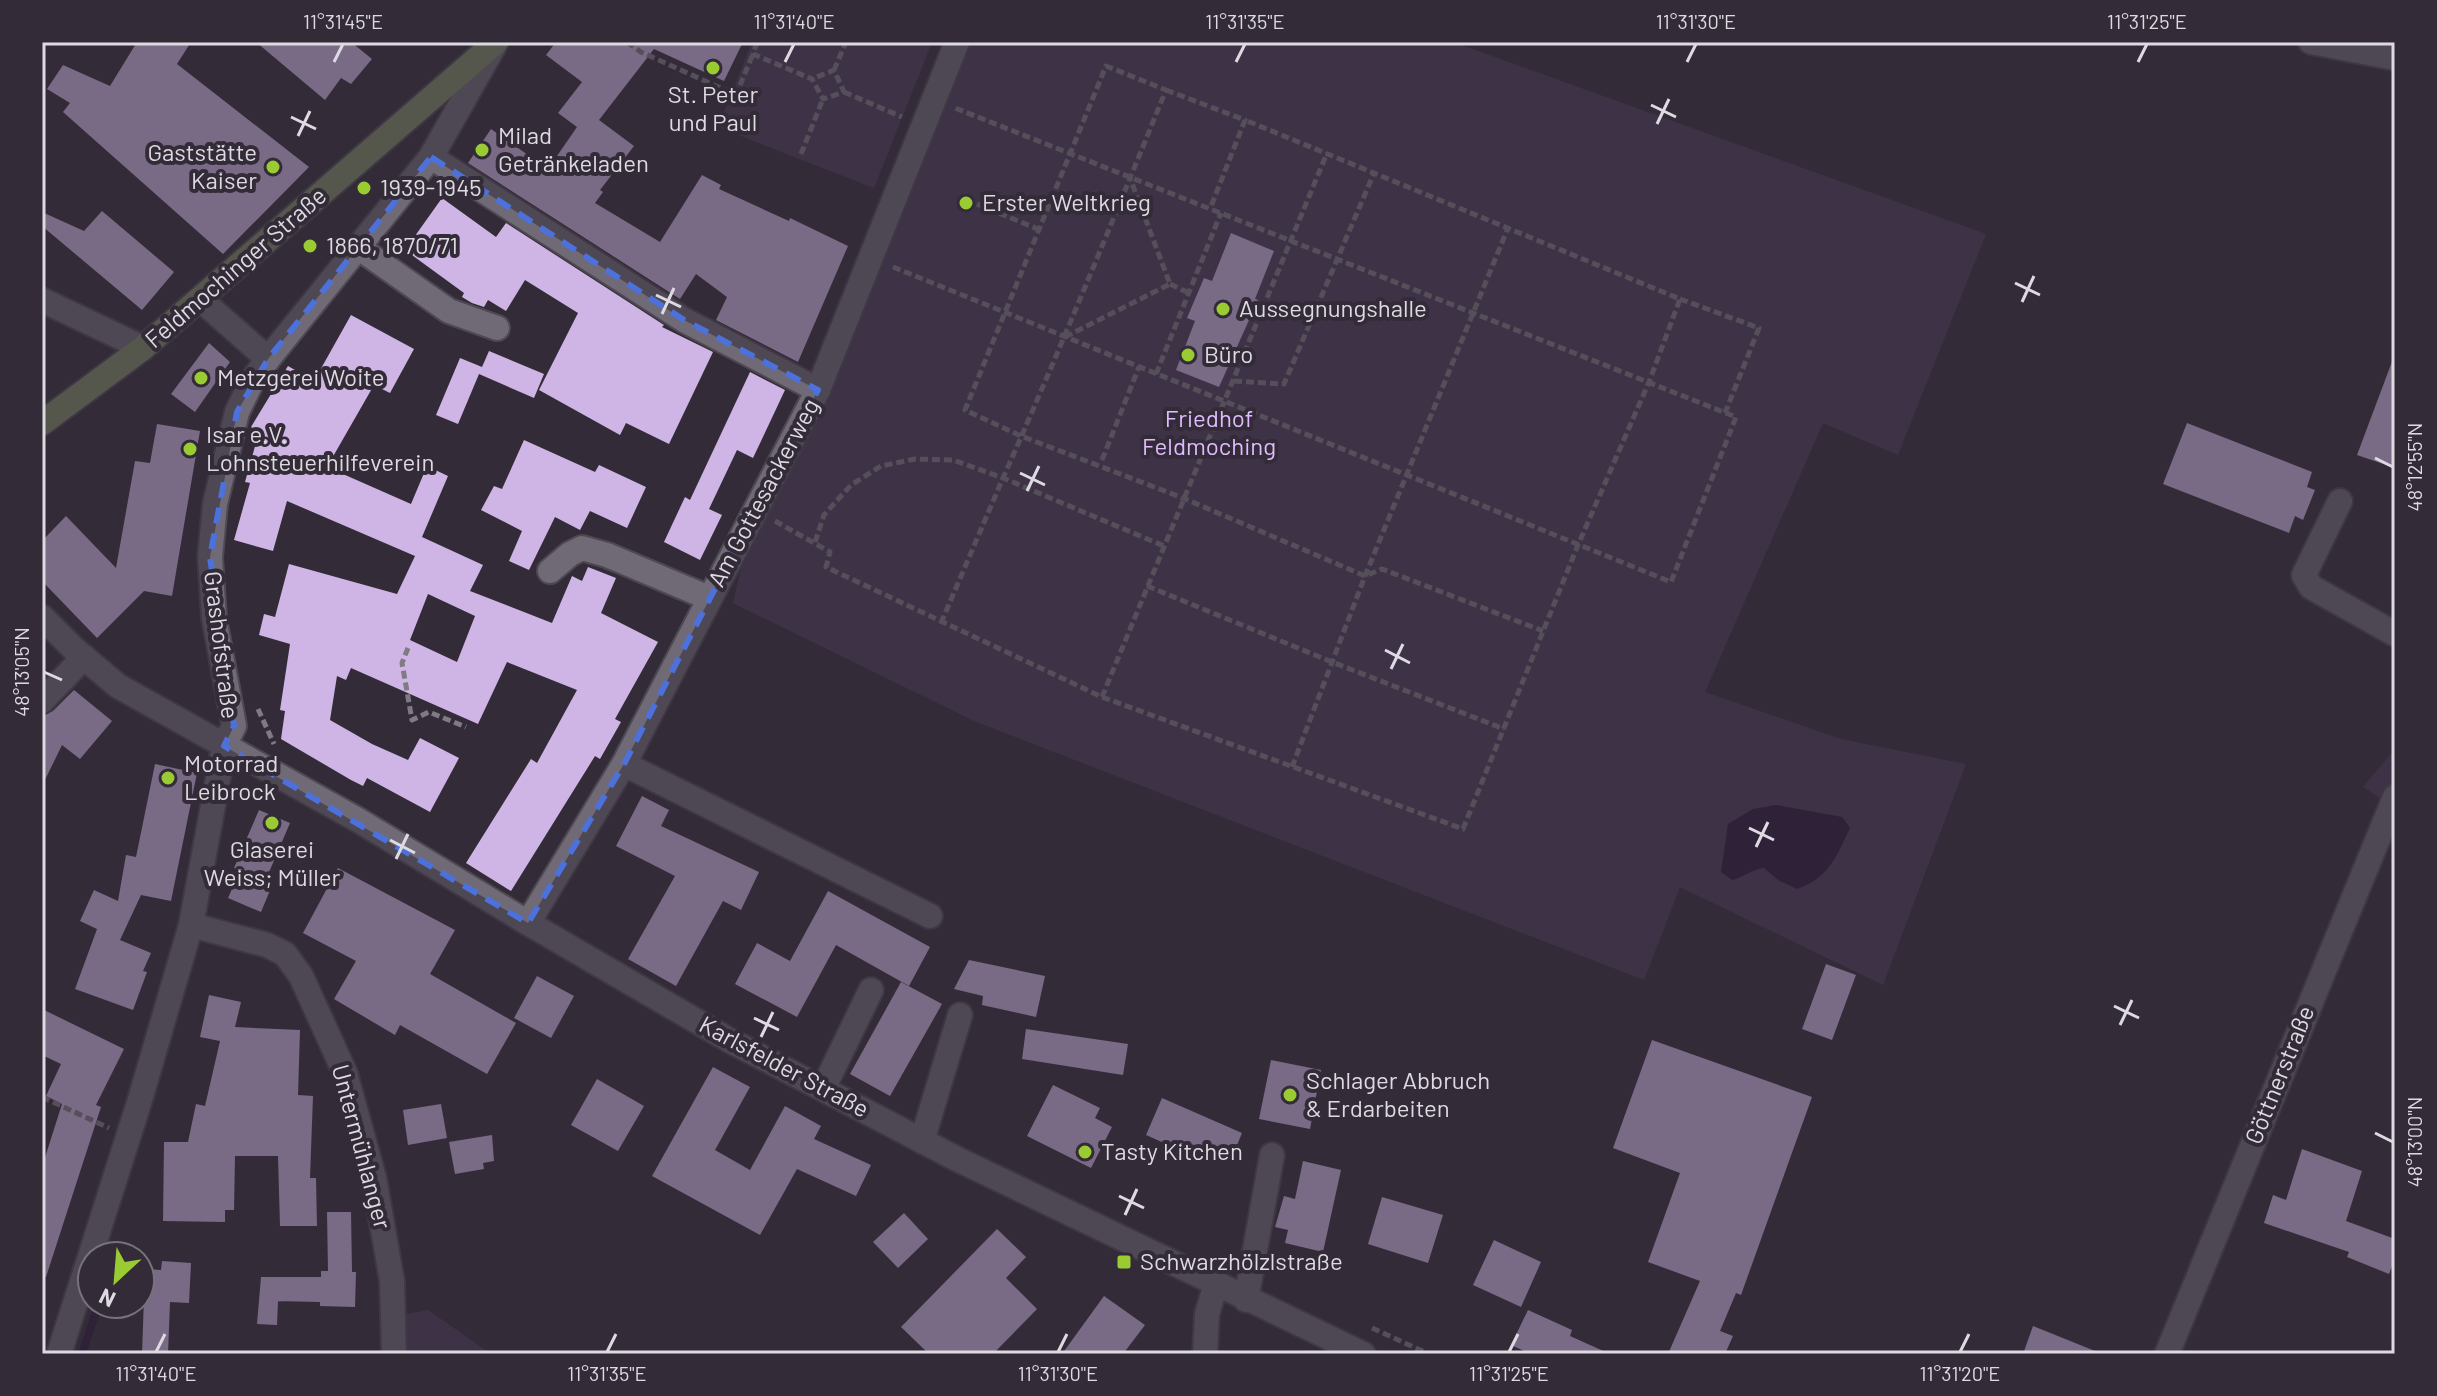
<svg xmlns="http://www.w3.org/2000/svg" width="2437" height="1396" viewBox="0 0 2437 1396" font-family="Barlow,sans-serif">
<rect width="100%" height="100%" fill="#332c38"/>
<g fill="#4c3b5a">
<polygon points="752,42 932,42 874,188 718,127"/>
<polygon points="968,42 1104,42 1113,45 1115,42 1453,42 1986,234 1898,455 1823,423 1705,692 1841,739 1966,764 1883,985 1680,887 1644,980 974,721 733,603 741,569 830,387"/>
<polygon points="2395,749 2395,807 2363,787"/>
<polygon points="428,1310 491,1354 406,1354 403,1315"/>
</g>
<path fill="#291439" d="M1776,805l66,12 8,11c-14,29 -21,50 -53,61l-19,-9 -14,-12c-12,1 -20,9 -32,12l-11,-8 7,-48 25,-15z"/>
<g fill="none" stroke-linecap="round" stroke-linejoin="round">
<polyline stroke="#291439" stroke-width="8" points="82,1354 97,1309"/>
</g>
<g fill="#cfb5e5" fill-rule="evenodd">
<polygon points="137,42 191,42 177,64 309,167 223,254 63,112 70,103 47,89 63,65 110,86"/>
<polygon points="256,42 351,42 372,59 351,84 341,78 325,100"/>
<polygon points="556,42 743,42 724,81 654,49 599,120 634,146 600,190 603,192 595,203 660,242 702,175 721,185 719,189 789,221 790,218 848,246 798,362 716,320 727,297 696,274 680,299 468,163 491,129 548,169 577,127 558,113 582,82 546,55"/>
<polygon points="442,198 496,237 506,223 664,325 662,327 713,352 669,444 626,423 620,435 539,390 578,313 525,280 506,311 488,300 484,307 472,303 462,297 464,293 405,250"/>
<polygon points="102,211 174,272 142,310 42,226 42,212 84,231"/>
<polygon points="1231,233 1274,251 1255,299 1258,300 1219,387 1176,370 1195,321 1187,318 1204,278 1212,281"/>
<path d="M351,315l63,34 -24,44 -16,-8 -47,82 84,37 16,-38 21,10 -26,61 61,28 -13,26 82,32 20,-47 10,5 6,-14 28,11 -15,35 57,29 -43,77 6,3 -21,37 -5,-3 -84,135 -45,-28 65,-104 6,4 40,-73 -70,-28 -29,62 -127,-56 -5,12 -9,-4 -7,44 42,24 36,16 12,-22 39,20 -29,54 -63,-34 -4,8 -12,-6 -70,-41 4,-28 -5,-1 10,-66 -31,-9 5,-21 11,3 14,-53 108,30 18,-38 -128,-55 -14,50 -39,-11 16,-57 -5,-1 14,-50 -8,-5 37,-61 26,15zM428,594l47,22 -18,46 -47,-22z"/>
<polygon points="209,343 230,362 195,412 171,394"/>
<polygon points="489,351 544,374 534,398 479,374 458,424 436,415 460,358 482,367"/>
<polygon points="2393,359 2395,359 2395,468 2357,455"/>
<polygon points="750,372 785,390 753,458 737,450 709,509 722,515 700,560 664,542 685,497 690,500"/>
<polygon points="2187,423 2312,472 2307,487 2315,490 2303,520 2295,516 2289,533 2163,484"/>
<polygon points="157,424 200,431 172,596 144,591 97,638 42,581 42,541 66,516 116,568 135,461 150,463"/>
<polygon points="524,440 595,472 599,465 646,487 627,528 590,511 580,530 555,517 529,570 509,561 522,531 481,510 494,486 502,489"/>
<polygon points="74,690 112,721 80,759 62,745 42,786 42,716 53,711"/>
<polygon points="155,764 197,773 171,901 141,895 120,940 151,953 143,971 147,972 133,1010 75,989 97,929 80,921 94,890 118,901 126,855 136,857"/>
<polygon points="642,796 669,810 661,826 759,872 741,910 723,901 676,986 628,959 675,876 616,846"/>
<polygon points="259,810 290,823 264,884 271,888 261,912 228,898 240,871 234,868"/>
<polygon points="338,868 455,930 430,974 516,1023 487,1074 400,1025 395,1035 334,999 356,961 303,933"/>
<polygon points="828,891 930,947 909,986 836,945 797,1017 735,984 757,943 790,961"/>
<polygon points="969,960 1045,976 1036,1017 982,1005 983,996 954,989"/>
<polygon points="1826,964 1856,975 1832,1040 1802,1029"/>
<polygon points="537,976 574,996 551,1038 514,1018"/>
<polygon points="901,982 942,1004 890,1096 850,1074"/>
<polygon points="209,995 241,1002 235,1027 300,1030 298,1095 313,1096 310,1178 316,1178 317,1226 280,1226 278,1156 235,1156 234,1210 225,1210 225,1222 163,1221 164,1142 188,1142 196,1104 205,1106 220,1041 200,1037"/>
<polygon points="42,1009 124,1049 96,1105 101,1107 46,1277 42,1276 42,1167 62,1104 46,1096 61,1064 42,1055"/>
<polygon points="1026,1029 1128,1044 1123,1075 1022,1059"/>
<polygon points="1652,1040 1812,1097 1741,1295 1736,1293 1720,1331 1733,1336 1725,1354 1668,1354 1700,1281 1648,1262 1680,1173 1613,1148"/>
<polygon points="1271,1060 1321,1070 1310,1129 1259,1119"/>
<polygon points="713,1067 750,1087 715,1150 750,1170 785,1106 821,1126 814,1139 871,1165 856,1196 797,1169 760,1235 652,1176"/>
<polygon points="597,1079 644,1106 618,1151 571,1125"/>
<polygon points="1053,1085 1100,1108 1095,1118 1112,1127 1091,1168 1027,1136"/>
<polygon points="1162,1098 1242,1133 1233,1155 1205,1142 1198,1158 1146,1135"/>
<polygon points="441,1104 447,1138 408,1145 403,1110"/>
<polygon points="492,1135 494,1161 483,1163 484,1169 455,1174 449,1142"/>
<polygon points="2302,1149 2362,1171 2346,1221 2395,1239 2395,1259 2389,1274 2347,1257 2349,1252 2264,1223 2273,1195 2286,1200"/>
<polygon points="1303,1161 1341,1170 1323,1252 1285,1243 1288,1230 1275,1227 1284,1196 1295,1199"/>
<polygon points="1382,1197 1443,1215 1428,1263 1368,1244"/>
<polygon points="327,1212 351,1212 352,1272 356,1272 355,1307 320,1306 320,1302 275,1301 278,1301 277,1325 257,1324 261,1277 321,1277 321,1271 328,1271"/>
<polygon points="904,1213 928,1239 898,1268 873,1242"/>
<polygon points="997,1229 1026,1257 1006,1278 1037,1309 993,1354 929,1354 901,1327"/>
<polygon points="1494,1240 1541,1262 1521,1307 1473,1285"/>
<polygon points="162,1261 191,1263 189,1303 170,1302 168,1354 142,1354 145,1269 161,1270"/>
<polygon points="1104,1296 1145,1325 1123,1354 1062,1354"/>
<polygon points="1528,1310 1572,1330 1570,1336 1610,1354 1531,1354 1511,1345"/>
<polygon points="2033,1326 2100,1353 2100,1354 2023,1354"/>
</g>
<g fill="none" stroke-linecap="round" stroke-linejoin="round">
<g stroke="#4e4852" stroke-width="28">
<g id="minor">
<polyline points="2311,42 2395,58"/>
<polyline points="431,157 684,320 818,390"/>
<polyline points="359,248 449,311 497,328"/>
<polyline points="200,299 268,359"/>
<polyline points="42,300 143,348"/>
<polyline points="2340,501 2304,575 2311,587 2395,634"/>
<polyline points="550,571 570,554 582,548 607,555 709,598"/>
<polyline points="42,617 74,649 118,686 358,820 528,923 729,1040 957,1159 1363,1354"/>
<polyline points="42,701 84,657"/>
<polyline points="624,764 930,916"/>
<polyline points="528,923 624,764 818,390 957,42"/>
<polyline points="191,925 267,945 285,954 301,976 345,1073 374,1178 392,1281 394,1354"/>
<polyline points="823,1089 871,990"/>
<polyline points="922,1141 960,1015"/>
<polyline points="1246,1300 1272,1155"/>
<polyline points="59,1354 139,1103 191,925 224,746 234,726 214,618 210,557 215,504 237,412 253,379 268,359 431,157 494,46"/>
<polyline points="1205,1354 1207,1314 1216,1284"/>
<polyline points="2167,1354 2395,797"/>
</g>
</g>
<g stroke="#4e4852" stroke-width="28">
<polyline id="major" points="42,423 143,348 496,42"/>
</g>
<g stroke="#7f7a84" stroke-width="5" stroke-dasharray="8 4" stroke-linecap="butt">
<polyline points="627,42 641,52 736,95 753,54"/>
<polyline points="757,42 753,54 812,79 823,99 844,92 834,70 812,79"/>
<polyline points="834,70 846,42"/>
<polyline points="1166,90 1245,120 1210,209"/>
<polyline points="844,92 902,117"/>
<polyline points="801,154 823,99"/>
<polyline points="977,204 1040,230"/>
<polyline points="893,267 1671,582 1736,417 955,108"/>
<polyline points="1170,284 1189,293"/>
<polyline points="1680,299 1759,328 1725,413"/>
<polyline points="1065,337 1170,284 1130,178"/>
<polyline points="1156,374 1221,213"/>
<polyline points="1234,381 1284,384 1374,173"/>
<polyline points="1102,460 1139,367"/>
<polyline points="775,521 830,552 826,567 1102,697 1463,829 1578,545 1649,382 1680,299 1245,120"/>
<polyline points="815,542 824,515 851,485 881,466 915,459 953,460 1003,478 1164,546"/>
<polyline points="1147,586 1332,662 1504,729"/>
<path d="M941,623l62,-145c57,-128 110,-258 163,-388l-60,-24 -141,344 56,26 162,62 182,78 17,-7 161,62"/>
<polyline points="408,648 402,663 412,720 429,712 466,727"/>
<polyline points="1102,697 1327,153"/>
<polyline points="258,709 274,744"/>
<polyline points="1292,767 1365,576 1508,228"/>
<polyline points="42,1097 109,1128"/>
<polyline points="1372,1328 1429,1354"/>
</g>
<use href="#minor" stroke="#706976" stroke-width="24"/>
<use href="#major" stroke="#7e8c64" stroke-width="24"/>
</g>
<path d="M0 0H2437V1396H0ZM431,157l253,163 134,70 -194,374 -96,159 -304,-177 10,-20 -24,-169 27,-145 31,-53z" fill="#332c38" fill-opacity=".55" fill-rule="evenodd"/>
<path fill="none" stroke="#4d71da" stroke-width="6" stroke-dasharray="16 10" stroke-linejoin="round" d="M431,157l253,163 134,70 -194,374 -96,159 -304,-177 10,-20 -24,-169 27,-145 31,-53z"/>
<path fill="none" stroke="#dedae2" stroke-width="3" d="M334,62l9,-18M785,62l9,-18M1236,62l9,-18M1687,62l9,-18M2138,62l9,-18M1651,105l25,12M291,117l25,12M1657,124l12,-25M298,136l12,-25M2015,283l25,12M656,295l25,12M2022,302l12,-26M662,314l12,-26M2375,458l18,9M1020,473l25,12M1027,491l12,-25M1385,650l25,13M1391,669l12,-25M44,672l18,8M1749,828l25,12M390,840l25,13M1756,847l12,-25M396,859l12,-25M2114,1006l25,12M754,1018l25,12M2120,1025l12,-25M761,1037l12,-25M2375,1133l18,9M1119,1196l25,12M1125,1215l12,-26M156,1352l9,-18M607,1352l9,-18M1058,1352l9,-18M1509,1352l9,-18M1960,1352l9,-18"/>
<g fill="#9bcb33" stroke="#332c38" stroke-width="3">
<circle cx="713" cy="68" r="8"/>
<circle cx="482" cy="150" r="8"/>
<circle cx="273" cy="167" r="8"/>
<circle cx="364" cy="188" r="8"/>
<circle cx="966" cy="203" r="8"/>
<circle cx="310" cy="246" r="8"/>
<circle cx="1223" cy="309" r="8"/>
<circle cx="1188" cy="355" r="8"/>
<circle cx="201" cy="378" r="8"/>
<circle cx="190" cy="449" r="8"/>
<circle cx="168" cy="778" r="8"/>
<circle cx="272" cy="823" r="8"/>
<circle cx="1290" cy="1095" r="8"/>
<circle cx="1085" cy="1152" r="8"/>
<rect x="1116" y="1254" width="16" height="16" rx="4"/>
</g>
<g text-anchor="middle" stroke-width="8" stroke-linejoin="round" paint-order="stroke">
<g font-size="24" fill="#dedae2" stroke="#332c38" text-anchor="start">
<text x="713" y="103" text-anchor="middle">St. Peter<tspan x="713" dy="28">und Paul</tspan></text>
<text x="498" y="144">Milad<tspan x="498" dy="28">Getränkeladen</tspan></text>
<text x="257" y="161" text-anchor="end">Gaststätte<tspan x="257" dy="28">Kaiser</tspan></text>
<text x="380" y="196">1939-1945</text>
<text x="982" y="211">Erster Weltkrieg</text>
<text x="326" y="254">1866, 1870/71</text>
<text x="1239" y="317">Aussegnungshalle</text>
<text x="1204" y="363">Büro</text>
<text x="217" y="386">Metzgerei Woite</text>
<text x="206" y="443">Isar e.V.<tspan x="206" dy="28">Lohnsteuerhilfeverein</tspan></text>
<text x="184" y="772">Motorrad<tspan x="184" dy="28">Leibrock</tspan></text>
<text x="272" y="858" text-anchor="middle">Glaserei<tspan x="272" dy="28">Weiss; Müller</tspan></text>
<text x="1306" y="1089">Schlager Abbruch<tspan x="1306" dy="28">&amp; Erdarbeiten</tspan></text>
<text x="1101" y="1160">Tasty Kitchen</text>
<text x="1140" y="1270">Schwarzhölzlstraße</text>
</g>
<g font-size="24" fill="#dedae2" stroke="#332c38">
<text transform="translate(236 268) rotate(-41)" y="8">Feldmochinger Straße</text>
<text transform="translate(764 493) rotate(-62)" y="8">Am Gottesackerweg</text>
<text transform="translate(221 645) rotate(83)" y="8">Grashofstraße</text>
<text transform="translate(784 1067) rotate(28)" y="8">Karlsfelder Straße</text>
<text transform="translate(2280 1075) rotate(-68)" y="8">Göttnerstraße</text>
<text transform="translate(361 1147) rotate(75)" y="8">Untermühlanger</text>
</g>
<g font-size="24" fill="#e0bbff" stroke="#332c38">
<text x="1209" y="427">Friedhof<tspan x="1209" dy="28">Feldmoching</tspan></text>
</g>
</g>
<rect width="2437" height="1396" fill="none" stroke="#332c38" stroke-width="88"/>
<g transform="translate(116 1280) rotate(206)"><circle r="38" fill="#332c38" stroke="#77727c" stroke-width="2"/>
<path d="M0-6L14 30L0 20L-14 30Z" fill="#9bcb33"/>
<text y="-12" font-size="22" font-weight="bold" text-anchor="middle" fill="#dedae2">N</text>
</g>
<rect x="44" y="44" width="2349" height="1308" fill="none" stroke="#dedae2" stroke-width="3"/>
<g font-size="20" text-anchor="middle" fill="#dedae2">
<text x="343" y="29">11°31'45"E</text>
<text x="794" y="29">11°31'40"E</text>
<text x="1245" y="29">11°31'35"E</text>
<text x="1696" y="29">11°31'30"E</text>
<text x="2147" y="29">11°31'25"E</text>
<text transform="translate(2415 467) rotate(-90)" y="7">48°12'55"N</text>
<text transform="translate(22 672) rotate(-90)" y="7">48°13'05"N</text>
<text transform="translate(2415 1142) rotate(-90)" y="7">48°13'00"N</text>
<text x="156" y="1381">11°31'40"E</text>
<text x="607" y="1381">11°31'35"E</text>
<text x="1058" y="1381">11°31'30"E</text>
<text x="1509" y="1381">11°31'25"E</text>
<text x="1960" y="1381">11°31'20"E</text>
</g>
</svg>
